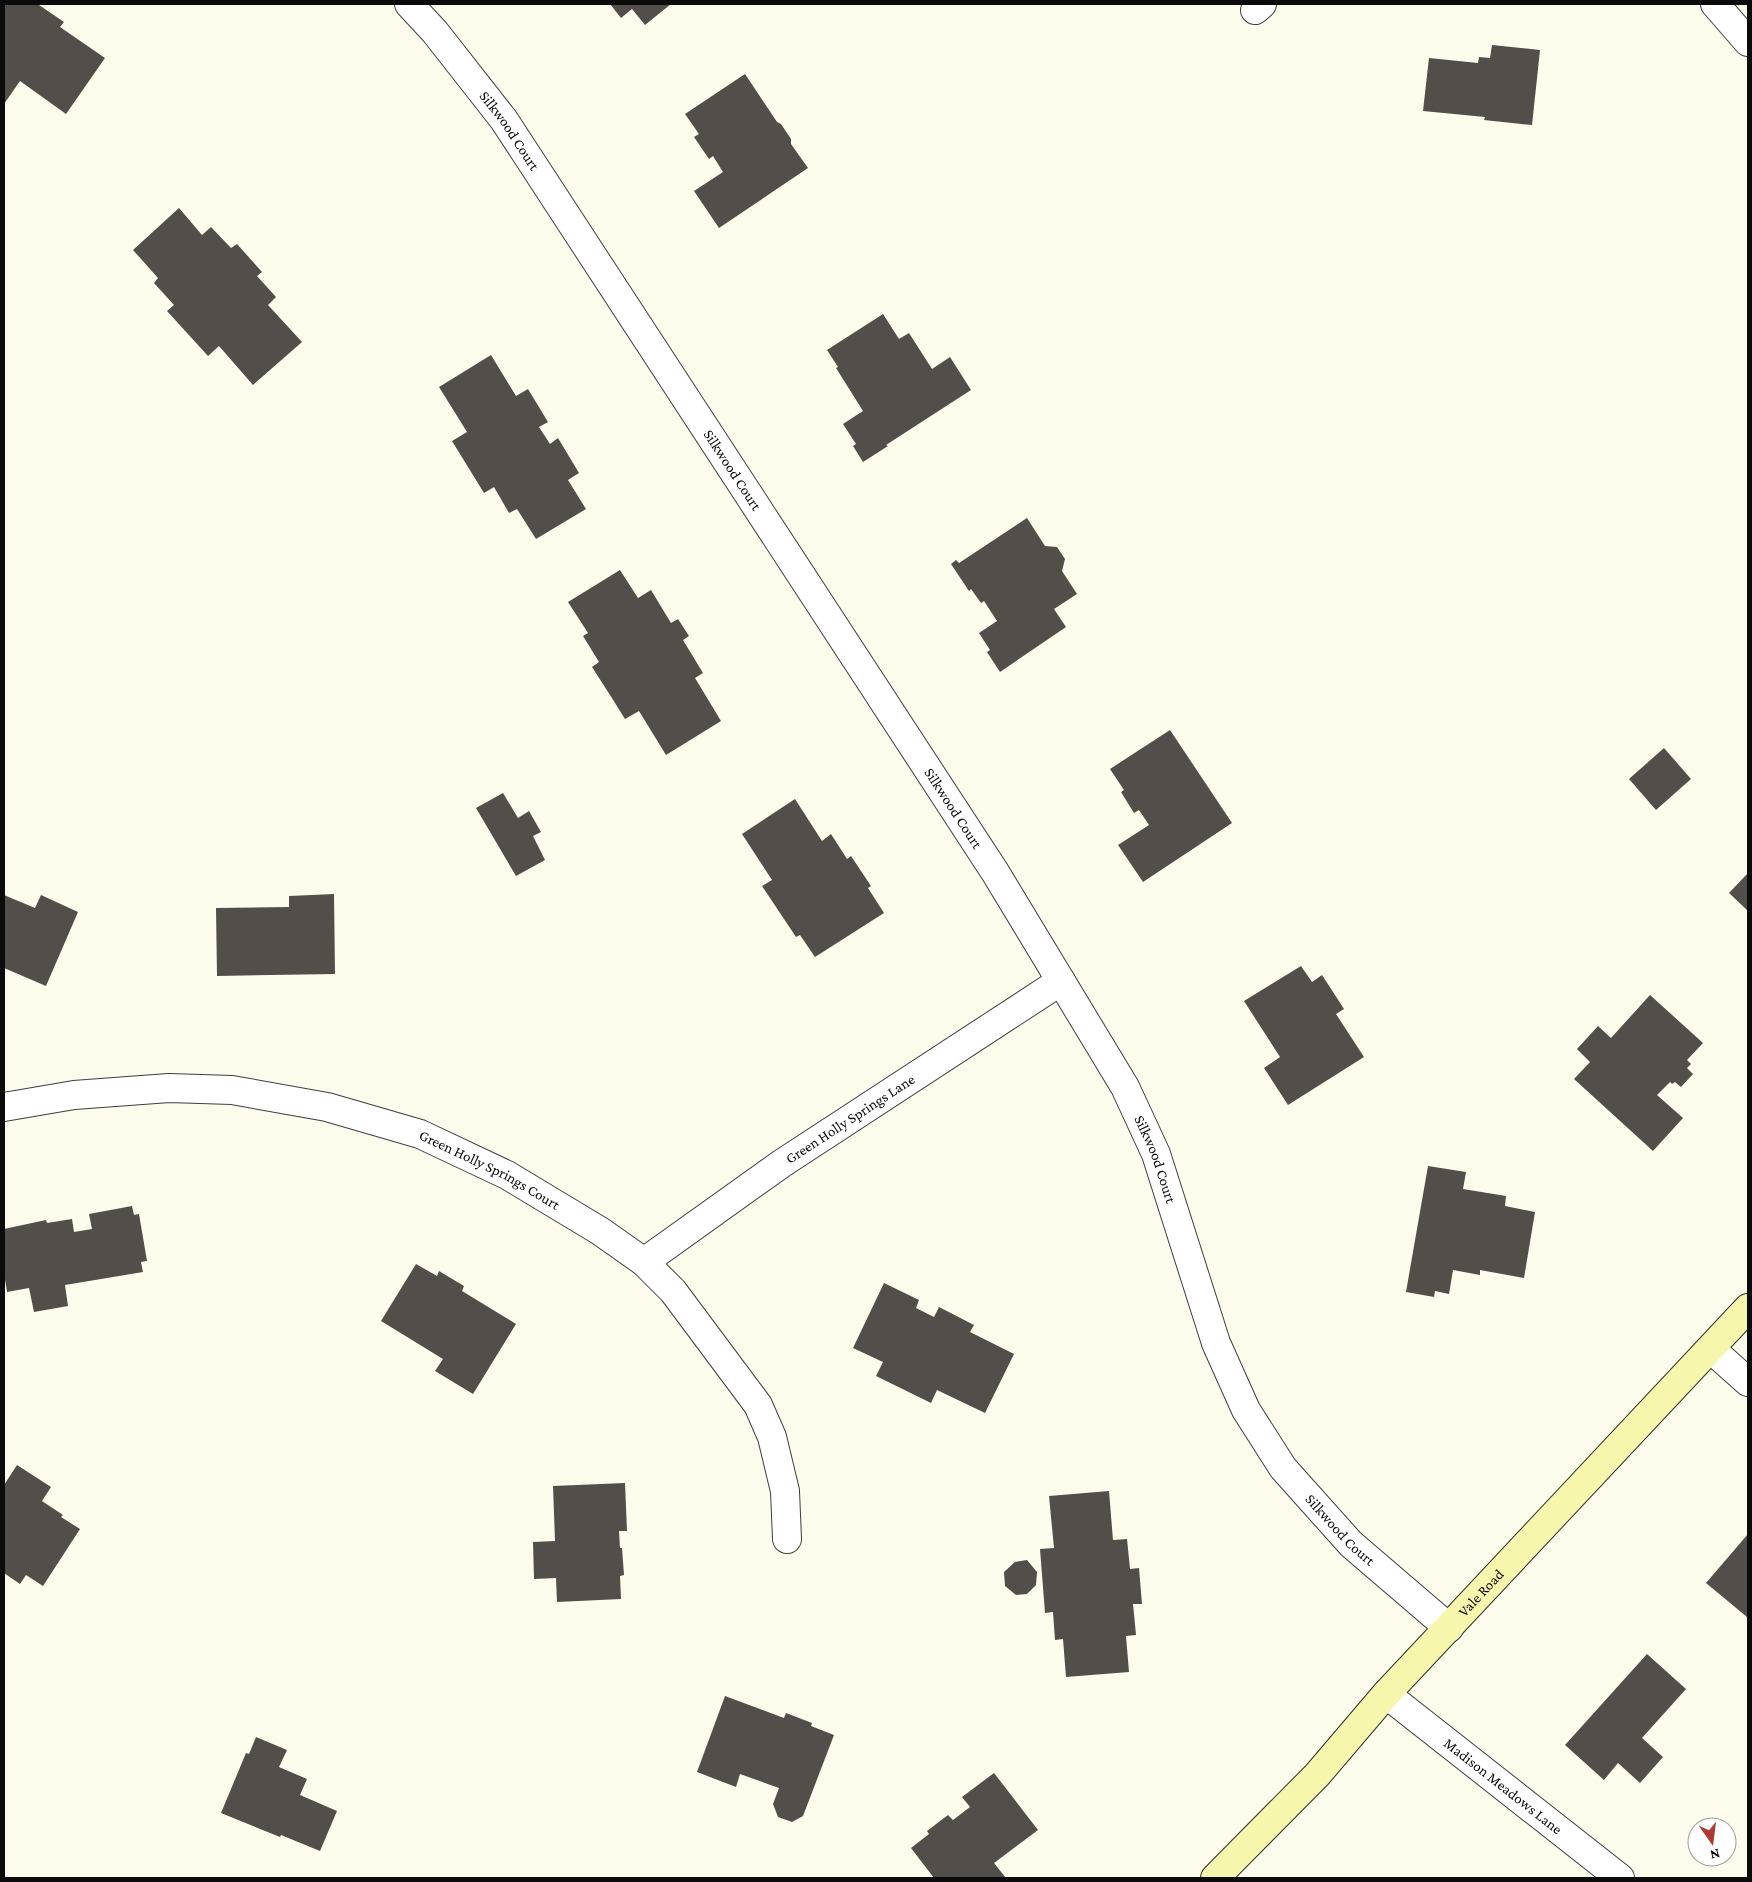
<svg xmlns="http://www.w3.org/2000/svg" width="1752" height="1882" viewBox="0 0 1752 1882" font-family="'Crimson Pro',serif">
<rect width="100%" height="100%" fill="#fdfbec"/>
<g fill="#534e49">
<polygon points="4,4 41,4 39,5 64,22 60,27 105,58 66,114 20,81 4,104"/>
<polygon points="610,4 671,4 645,25 632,9 621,18"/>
<polygon points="1492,45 1540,50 1532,125 1484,120 1485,117 1423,111 1429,58 1478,63 1479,57 1490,58"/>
<polygon points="745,74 777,122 781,124 791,139 791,144 808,168 719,228 694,191 723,172 713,156 709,159 694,137 699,134 685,114"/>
<polygon points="179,208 202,235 211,227 231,248 237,244 262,272 257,276 276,297 268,305 302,342 253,385 219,346 208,356 167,311 174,305 154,283 158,278 133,250"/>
<polygon points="883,314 899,339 909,333 932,369 950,357 971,390 886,445 888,446 863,462 853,446 856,444 843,424 863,411 836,368 838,367 827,350"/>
<polygon points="491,355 516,396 528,389 548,422 539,427 550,444 558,438 579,473 568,480 586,509 536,539 517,509 509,513 494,487 484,493 452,441 467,432 439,387"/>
<polygon points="1027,518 1045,546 1057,547 1065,559 1062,571 1077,594 1054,609 1066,627 1000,672 987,652 990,650 979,633 997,621 984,601 981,603 971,589 969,591 951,564 956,560 959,563"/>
<polygon points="620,570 638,598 651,590 671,623 678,619 689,636 683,640 703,673 695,678 721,721 666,755 639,711 625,719 610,695 592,667 599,662 583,636 588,633 568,602"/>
<polygon points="1170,730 1232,823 1143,882 1118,845 1149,825 1139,810 1134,813 1121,792 1124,790 1110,769"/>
<polygon points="1664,748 1691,779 1656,810 1629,779"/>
<polygon points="503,793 518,818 529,811 541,832 533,836 545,860 516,876 476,808"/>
<polygon points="795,799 822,841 831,834 847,859 851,856 871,886 868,888 884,913 815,957 800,935 796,937 762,886 772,880 742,834"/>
<polygon points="1748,873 1748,911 1729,893"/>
<polygon points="334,894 335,974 217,976 216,908 289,907 289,896"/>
<polygon points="4,895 35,908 41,895 78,912 46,986 4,968"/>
<polygon points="1301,966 1312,982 1322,975 1344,1009 1336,1014 1364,1057 1288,1105 1264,1068 1280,1057 1244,1001"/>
<polygon points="1650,995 1703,1043 1687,1060 1691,1064 1687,1068 1693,1074 1681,1087 1675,1082 1672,1084 1670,1082 1657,1095 1683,1118 1653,1151 1574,1079 1590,1062 1577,1049 1598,1026 1611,1038"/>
<polygon points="1428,1166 1466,1172 1463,1189 1506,1196 1505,1206 1535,1212 1524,1278 1480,1270 1480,1275 1453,1270 1449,1294 1435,1291 1434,1297 1406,1292"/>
<polygon points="132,1206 134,1215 139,1214 147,1261 141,1262 143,1272 65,1285 68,1306 34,1312 29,1288 7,1292 4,1273 4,1229 46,1220 47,1223 72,1219 74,1232 92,1229 89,1214"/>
<polygon points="416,1264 437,1276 439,1271 464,1286 462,1291 516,1324 473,1394 435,1371 443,1359 381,1321"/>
<polygon points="884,1283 919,1300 916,1308 934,1317 939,1307 974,1325 970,1332 1014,1354 985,1413 937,1390 931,1403 876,1376 883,1362 853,1348"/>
<polygon points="17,1465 51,1487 42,1501 63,1515 61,1517 80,1529 43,1586 26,1575 20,1584 4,1573 4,1485"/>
<polygon points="625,1483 627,1531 619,1531 620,1548 622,1548 624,1575 620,1576 621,1599 557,1602 556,1578 534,1579 533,1542 555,1541 553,1486"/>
<polygon points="1109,1491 1113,1540 1127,1539 1130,1569 1139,1568 1142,1604 1133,1604 1136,1635 1126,1636 1129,1672 1066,1677 1063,1639 1055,1640 1053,1612 1045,1613 1040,1549 1054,1548 1049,1496"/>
<polygon points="1748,1534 1748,1615 1747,1617 1706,1583"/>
<polygon points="1027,1560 1037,1572 1036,1585 1027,1594 1016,1595 1005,1586 1004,1572 1015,1562"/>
<polygon points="1647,1654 1686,1689 1642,1738 1663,1757 1640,1783 1618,1763 1604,1780 1565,1745"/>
<polygon points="725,1696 784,1718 786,1713 812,1723 811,1726 834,1735 803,1816 792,1822 778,1817 773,1804 779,1788 740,1774 736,1787 697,1772"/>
<polygon points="256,1737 287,1750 279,1767 307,1779 300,1795 337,1811 320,1851 281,1835 280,1837 221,1813 246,1753 249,1754"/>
<polygon points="994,1773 1038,1830 994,1863 1006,1878 934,1878 911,1848 929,1834 927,1831 948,1815 953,1820 970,1807 962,1797"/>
</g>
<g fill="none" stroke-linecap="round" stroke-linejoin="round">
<g stroke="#3e3e3e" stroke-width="30">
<g id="minor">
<path id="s1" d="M409,4l26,28 69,88 491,752 130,215 31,67 60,189 30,67 37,58 68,76 98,84"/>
<polyline points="1715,4 1748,42"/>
<polyline points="1255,10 1262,4"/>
<path id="s2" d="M4,1107l70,-12 95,-7 63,2 95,17 93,27 87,41 93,56 44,31 29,29 85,114 14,32 13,54 2,48"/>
<path id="s3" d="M644,1262l137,-98 280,-183"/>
<polyline points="1711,1349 1748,1382"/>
<path id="s4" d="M1386,1694l234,184"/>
</g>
</g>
<g stroke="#2d2d2d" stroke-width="30">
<g id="secondary">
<path id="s5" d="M1215,1878l102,-103 69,-81 362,-386"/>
</g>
</g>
<use href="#minor" stroke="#fff" stroke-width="28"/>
<use href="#secondary" stroke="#f6f6ad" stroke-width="28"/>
</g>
<g text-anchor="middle" stroke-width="5" stroke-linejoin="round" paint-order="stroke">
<g font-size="15" fill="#0b0b0b" stroke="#fff">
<text dy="5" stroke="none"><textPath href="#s1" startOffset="162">Silkwood Court</textPath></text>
<text dy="5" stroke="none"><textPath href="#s1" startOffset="568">Silkwood Court</textPath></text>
<text dy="5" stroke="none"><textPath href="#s1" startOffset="972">Silkwood Court</textPath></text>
<text dy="5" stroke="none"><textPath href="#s3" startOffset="251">Green Holly Springs Lane</textPath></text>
<text dy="5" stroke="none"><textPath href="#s1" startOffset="1378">Silkwood Court</textPath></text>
<text dy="5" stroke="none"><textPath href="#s2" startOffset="501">Green Holly Springs Court</textPath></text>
<text dy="5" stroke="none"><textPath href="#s1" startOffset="1798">Silkwood Court</textPath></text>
<text dy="5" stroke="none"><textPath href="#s5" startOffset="390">Vale Road</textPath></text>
<text dy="5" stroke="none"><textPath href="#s4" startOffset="149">Madison Meadows Lane</textPath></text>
</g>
</g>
<rect width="1752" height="1882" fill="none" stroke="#0b0b0b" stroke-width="10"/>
<g transform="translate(1712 1842) rotate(166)"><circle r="24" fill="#ffffff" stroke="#9d9d9d"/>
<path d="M0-4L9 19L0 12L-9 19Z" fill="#ac3933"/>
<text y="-8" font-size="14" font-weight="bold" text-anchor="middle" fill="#0b0b0b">N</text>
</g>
</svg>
